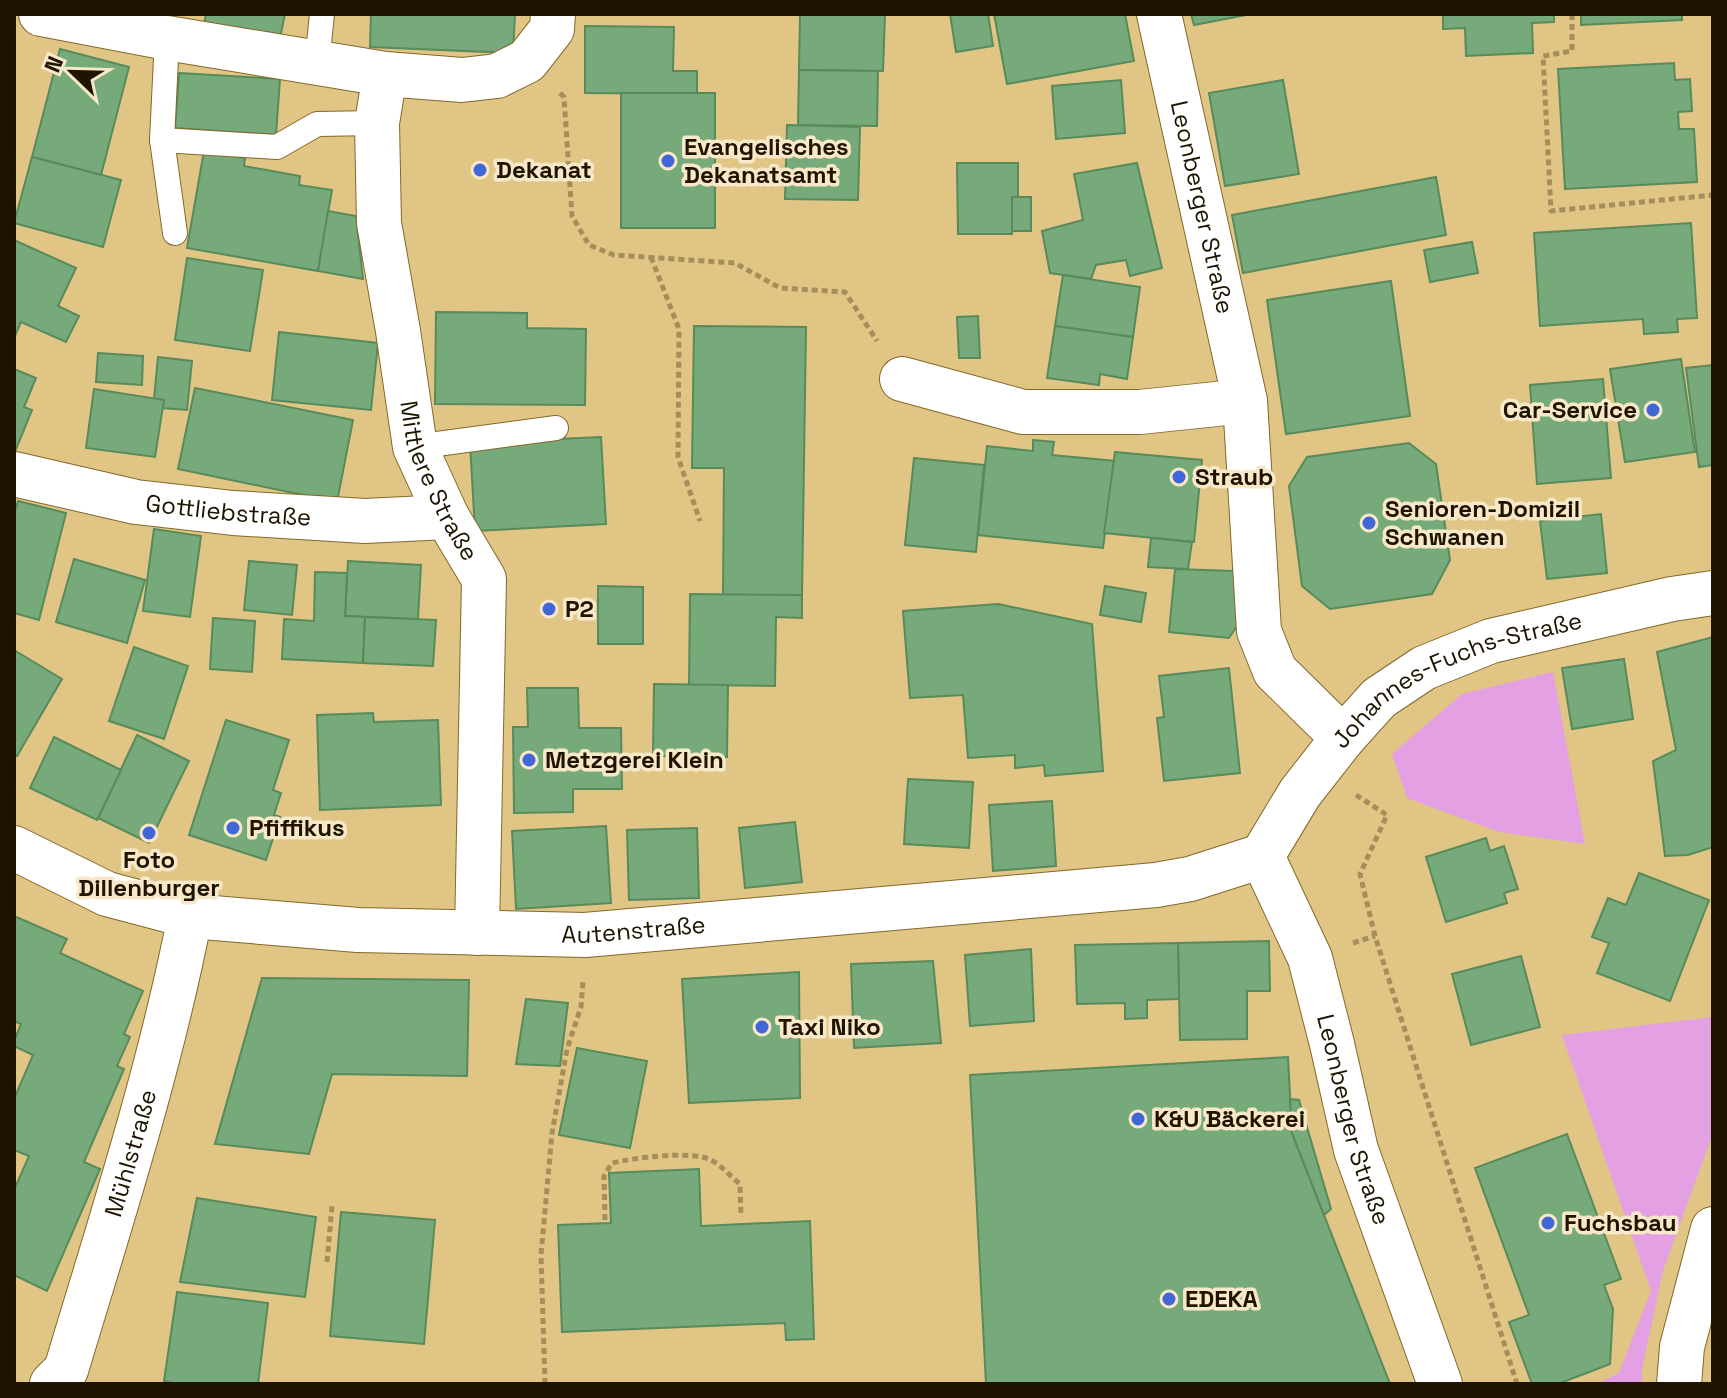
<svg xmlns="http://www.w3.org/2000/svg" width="1727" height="1398" viewBox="0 0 1727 1398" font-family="'Space Grotesk',sans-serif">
<rect width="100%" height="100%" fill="#e1c585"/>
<g fill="#e3a0e3">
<polygon points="1553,672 1585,844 1499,832 1407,798 1392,754 1462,694"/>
<polygon points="1713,1017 1713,1133 1663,1271 1642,1369 1642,1384 1596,1384 1619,1373 1651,1291 1562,1035"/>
</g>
<g fill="#77aa7b" stroke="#588a5c" stroke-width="2">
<polygon points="206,14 285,14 280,38 204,25"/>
<polygon points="371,14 515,14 513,53 370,47"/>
<polygon points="800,14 885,14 883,71 799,70"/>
<polygon points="950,14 988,14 993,46 956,52"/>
<polygon points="994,14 1125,14 1134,61 1007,84"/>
<polygon points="1191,14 1251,14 1194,25"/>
<polygon points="1443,14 1554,14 1554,22 1532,23 1533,53 1466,56 1465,28 1443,29"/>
<polygon points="1581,14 1682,14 1682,20 1581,25"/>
<polygon points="585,26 674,27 673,71 697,71 697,94 585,93"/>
<polygon points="60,49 129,67 101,175 32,157"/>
<polygon points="1674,63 1675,80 1690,79 1692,111 1678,112 1679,129 1694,129 1697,182 1565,189 1558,69"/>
<polygon points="799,70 878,71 877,126 798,125"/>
<polygon points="179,73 280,79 276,135 175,128"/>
<polygon points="1121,80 1125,133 1056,139 1052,86"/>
<polygon points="1283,80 1299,174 1225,186 1209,93"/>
<rect x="621" y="93" width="94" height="135"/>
<polygon points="787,125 860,127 858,200 785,199"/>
<polygon points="204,151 245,158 244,166 300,176 299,185 332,190 318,271 187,248"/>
<polygon points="32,157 121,180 103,247 14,223"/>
<polygon points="957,163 1018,163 1018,197 1012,197 1012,234 958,234"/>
<polygon points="1137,163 1162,268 1130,276 1126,260 1096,265 1091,279 1050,273 1042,231 1083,220 1074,174"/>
<polygon points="1436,177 1446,235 1243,273 1232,215"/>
<rect x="1012" y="197" width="19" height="34"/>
<polygon points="328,211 356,216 363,279 318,271"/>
<polygon points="1691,223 1697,318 1677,319 1678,332 1644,334 1643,319 1540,326 1534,233"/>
<polygon points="14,240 76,268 58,306 79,316 66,342 21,322 14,338"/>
<polygon points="1472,242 1478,273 1430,282 1424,250"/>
<polygon points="187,258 263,270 250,351 175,340"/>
<polygon points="1063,275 1140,287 1133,337 1055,326"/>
<polygon points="1391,281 1410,416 1286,434 1267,300"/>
<polygon points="436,312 527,313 527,328 586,329 585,405 435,404"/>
<polygon points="978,316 980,358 959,358 957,317"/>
<polygon points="694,326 806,327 802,595 723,595 724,468 692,468"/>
<polygon points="1055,326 1133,337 1127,379 1100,374 1099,385 1047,378"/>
<polygon points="279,332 378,343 371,410 272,400"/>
<polygon points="98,353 143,356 142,385 96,382"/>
<polygon points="158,357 192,361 187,410 162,408 164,400 154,399"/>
<polygon points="1681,359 1695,452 1625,462 1610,369"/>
<polygon points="1713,365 1713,465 1699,467 1686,368"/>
<polygon points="14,369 36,378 24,407 32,410 14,454"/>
<polygon points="1603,379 1611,478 1537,484 1530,385"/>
<polygon points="195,388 353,420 337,502 178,469"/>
<polygon points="94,389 164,400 155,457 86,448"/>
<polygon points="601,437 606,524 475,531 470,443"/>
<polygon points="1033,440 1054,442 1052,455 1115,461 1103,548 978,535 987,446 1033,451"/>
<polygon points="1409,443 1436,464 1450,560 1432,594 1330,609 1302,586 1289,486 1307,457"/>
<polygon points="1115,452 1202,460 1194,542 1104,533"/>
<polygon points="914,458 984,465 976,552 905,545"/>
<polygon points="18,501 66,513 39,620 14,613 14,515"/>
<polygon points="1601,514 1607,573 1547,579 1540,521"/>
<polygon points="154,529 201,536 190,617 143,611"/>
<polygon points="1151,538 1192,542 1188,569 1148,567"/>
<polygon points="74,559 145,580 127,643 56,622"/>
<polygon points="249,561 297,565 292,615 244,610"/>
<polygon points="348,561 421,565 418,619 345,616"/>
<polygon points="1175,569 1234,571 1241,620 1229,638 1169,632"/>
<polygon points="315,572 347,573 345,616 365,617 363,663 282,659 284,619 314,621"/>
<polygon points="598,586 643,587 643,644 598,644"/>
<polygon points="1105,586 1146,593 1141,622 1100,615"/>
<polygon points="690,594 802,595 802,618 776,617 775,686 689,685"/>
<polygon points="998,604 1092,624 1103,771 1045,776 1044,765 1015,768 1015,755 968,758 963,695 910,698 903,611"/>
<polygon points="365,617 436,620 433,666 363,663"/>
<polygon points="213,618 255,621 252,672 210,669"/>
<polygon points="1713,637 1713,847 1688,855 1665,856 1653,761 1676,750 1657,652"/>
<polygon points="134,647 188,666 164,739 109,721"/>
<polygon points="14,650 62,679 17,756 14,754"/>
<polygon points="1624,659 1633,719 1572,729 1562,668"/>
<polygon points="1229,668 1240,773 1164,781 1157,718 1164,717 1159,676"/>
<polygon points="654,684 728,685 727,757 653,756"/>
<polygon points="527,688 578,688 579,728 621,728 622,789 573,789 573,812 514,813 513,727 528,727"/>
<polygon points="373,713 374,722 438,720 441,805 320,810 317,715"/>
<polygon points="226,720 289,740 273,790 281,793 274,815 280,817 266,860 189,835"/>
<polygon points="137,735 189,761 149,843 98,818"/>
<polygon points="54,737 121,770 97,820 30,788"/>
<polygon points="908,779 973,782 969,848 904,844"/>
<polygon points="1052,801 1056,866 993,871 989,805"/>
<polygon points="795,822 802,882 745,888 739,828"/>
<polygon points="606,826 611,903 516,909 512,831"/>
<polygon points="697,828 699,898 629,900 627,830"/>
<polygon points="1486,838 1490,851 1504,846 1518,889 1504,893 1507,903 1446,922 1426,857"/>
<polygon points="1639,873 1709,900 1670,1001 1597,973 1609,943 1592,937 1608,898 1626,905"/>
<polygon points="14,916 67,939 60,953 143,991 124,1034 130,1037 117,1066 124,1069 84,1162 100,1169 47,1291 14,1275 14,1190 29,1156 14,1150 14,1099 33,1055 14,1046 14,1041 21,1024 14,1021"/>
<polygon points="1269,941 1270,991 1247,991 1247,1039 1180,1040 1178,943"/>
<polygon points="1178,943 1179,999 1147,1000 1147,1018 1125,1019 1125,1003 1077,1004 1075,945"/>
<polygon points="1031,949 1034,1021 970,1026 965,955"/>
<polygon points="1521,956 1540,1027 1471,1045 1452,974"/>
<polygon points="933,961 941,1043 854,1048 851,964"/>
<polygon points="799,972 800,1098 689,1103 682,979"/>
<polygon points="262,978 469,980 467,1076 332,1074 309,1154 215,1144"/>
<polygon points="526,999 568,1003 560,1066 516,1064"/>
<polygon points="577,1048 647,1061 630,1148 559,1135"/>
<polygon points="1288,1057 1292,1133 1390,1384 986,1384 970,1075"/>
<polygon points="1290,1099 1299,1100 1331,1209 1324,1215 1292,1133"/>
<polygon points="1567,1134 1621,1279 1604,1285 1613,1309 1610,1364 1558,1384 1532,1384 1509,1322 1529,1315 1475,1168"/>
<polygon points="699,1169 701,1226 810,1221 814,1339 786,1340 785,1323 562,1332 558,1225 611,1223 609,1173"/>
<polygon points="197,1198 316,1217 305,1297 180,1282"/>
<polygon points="341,1212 435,1220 424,1344 330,1336"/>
<polygon points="177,1292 268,1303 258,1384 176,1384 164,1381"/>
</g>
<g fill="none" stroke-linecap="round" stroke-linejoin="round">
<g stroke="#836829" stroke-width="26">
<g id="service">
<polyline points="167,38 162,140 175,233"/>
<polyline points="317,63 322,14"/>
<polyline points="162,140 277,147 317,124 377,123"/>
<polyline points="415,447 556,428"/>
</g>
</g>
<g stroke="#836829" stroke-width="46">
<g id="minor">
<polyline points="41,14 167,38 385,74 462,80 497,76 527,61 552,29 553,14"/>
<path id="s1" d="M1159,14l86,387 14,230 16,40 68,67"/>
<path id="s2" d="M385,74l-8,49 2,100 19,108 17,116 32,70 37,62 -7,354"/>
<polyline points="902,379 1023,412 1140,412 1245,401"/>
<path id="s3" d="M14,474l122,28 97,11 132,8 82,-4"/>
<path id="s4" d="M1262,856l48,102 22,86 24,106 84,234"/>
<path id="s5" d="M52,1384l14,-14c45,-150 94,-300 124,-454"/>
</g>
</g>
<g stroke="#836829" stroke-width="46">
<g id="tertiary">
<path id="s6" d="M14,848l93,46 83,22 168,14 227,5 571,-50 34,-6 72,-23 38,-63 43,-55 36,-40 45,-30 67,-27 181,-42 41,-6"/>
<polyline points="1679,1384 1682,1347 1713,1229"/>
</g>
</g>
<g stroke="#a48e5b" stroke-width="5" stroke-dasharray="6 4" stroke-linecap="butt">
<polyline points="1572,14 1572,51 1543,56 1551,211 1713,195"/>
<polyline points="560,93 564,97 572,216 589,245 614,255 735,263 780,288 845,292 877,341"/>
<polyline points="651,257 679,329 678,457 700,521"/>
<polyline points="1356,795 1387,815 1360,874 1375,936 1517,1384"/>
<polyline points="1353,943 1375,936"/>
<path d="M605,1220l-1,-44 8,-13c21,-5 80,-13 99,-3 10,5 20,17 29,24l1,33"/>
<polyline points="327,1262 332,1206"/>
<polyline points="545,1384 541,1255 552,1133 567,1049 581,1007 583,981"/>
</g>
<use href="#service" stroke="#fff" stroke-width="24"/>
<use href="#minor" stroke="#fff" stroke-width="44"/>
<use href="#tertiary" stroke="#fff" stroke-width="44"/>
</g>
<g fill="#4066d8" stroke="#f6e8c8" stroke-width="3">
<circle cx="668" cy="161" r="8"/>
<circle cx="480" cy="170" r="8"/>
<circle cx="1653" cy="410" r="8"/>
<circle cx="1179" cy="477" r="8"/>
<circle cx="1369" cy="523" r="8"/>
<circle cx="549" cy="609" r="8"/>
<circle cx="529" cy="760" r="8"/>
<circle cx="233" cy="828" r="8"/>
<circle cx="149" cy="833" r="8"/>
<circle cx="762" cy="1027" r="8"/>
<circle cx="1138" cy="1119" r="8"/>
<circle cx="1548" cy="1223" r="8"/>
<circle cx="1169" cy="1299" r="8"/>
</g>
<g text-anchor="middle" stroke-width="7" stroke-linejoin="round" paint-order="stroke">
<g font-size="24" font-weight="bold" fill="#1f1400" stroke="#f6e8c8" text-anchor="start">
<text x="684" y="155">Evangelisches<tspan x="684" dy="28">Dekanatsamt</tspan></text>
<text x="496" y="178">Dekanat</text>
<text x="1637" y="418" text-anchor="end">Car-Service</text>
<text x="1195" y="485">Straub</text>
<text x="1385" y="517">Senioren-Domizil<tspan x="1385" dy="28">Schwanen</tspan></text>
<text x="565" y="617">P2</text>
<text x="545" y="768">Metzgerei Klein</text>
<text x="249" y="836">Pfiffikus</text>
<text x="149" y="868" text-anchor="middle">Foto<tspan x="149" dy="28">Dillenburger</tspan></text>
<text x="778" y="1035">Taxi Niko</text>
<text x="1154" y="1127">K&amp;U Bäckerei</text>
<text x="1564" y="1231">Fuchsbau</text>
<text x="1185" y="1307">EDEKA</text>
</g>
<g font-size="24" fill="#1f1400" stroke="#f6e8c8">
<text dy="8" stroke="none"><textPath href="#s1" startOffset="198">Leonberger Straße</textPath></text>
<text dy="8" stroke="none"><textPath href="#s2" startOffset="416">Mittlere Straße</textPath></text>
<text dy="8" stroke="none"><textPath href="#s3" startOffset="218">Gottliebstraße</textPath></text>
<text dy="8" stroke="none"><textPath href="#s6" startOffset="1544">Johannes-Fuchs-Straße</textPath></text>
<text dy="8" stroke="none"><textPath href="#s6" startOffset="634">Autenstraße</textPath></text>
<text dy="8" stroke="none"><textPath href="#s4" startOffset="280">Leonberger Straße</textPath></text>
<text dy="8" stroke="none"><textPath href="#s5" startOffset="246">Mühlstraße</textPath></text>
</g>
</g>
<rect width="1727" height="1398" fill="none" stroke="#1f1400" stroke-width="32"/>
<g transform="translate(72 72) rotate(293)" stroke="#f6e8c8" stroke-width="6" paint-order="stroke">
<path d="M0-6L14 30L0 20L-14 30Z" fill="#1f1400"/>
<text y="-12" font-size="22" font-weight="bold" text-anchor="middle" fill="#1f1400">N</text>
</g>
</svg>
